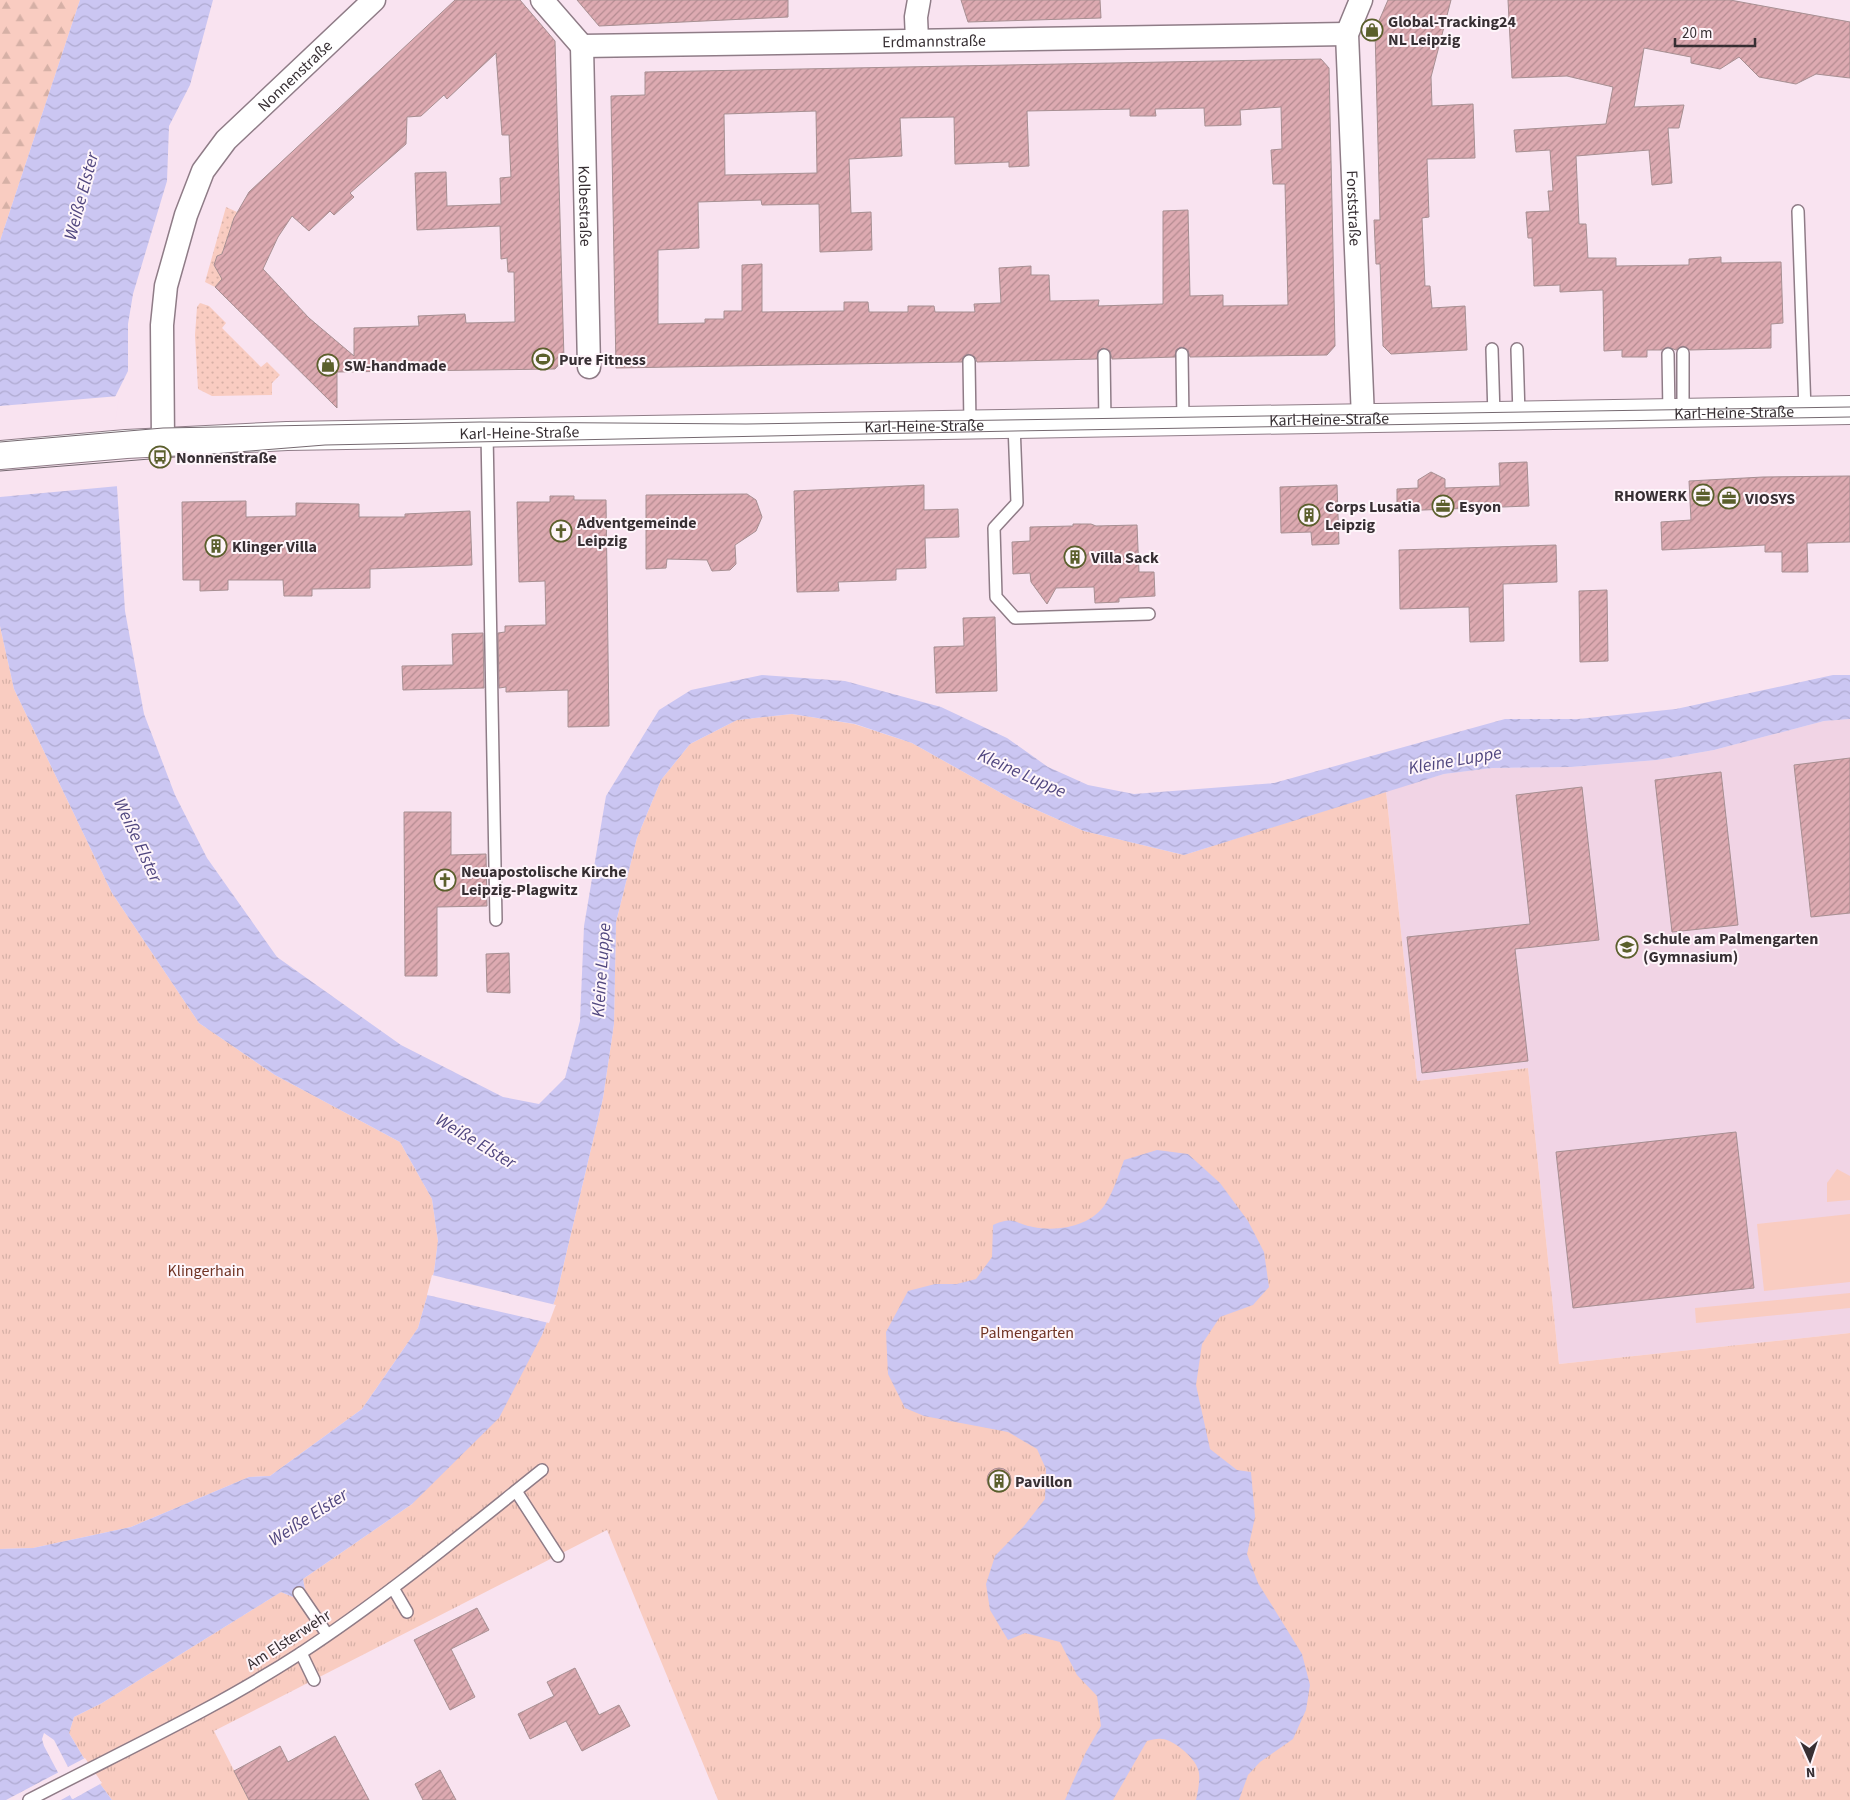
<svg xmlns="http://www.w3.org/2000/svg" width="1850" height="1800" viewBox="0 0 1850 1800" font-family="'Source Sans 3',sans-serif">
<defs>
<pattern id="grass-dots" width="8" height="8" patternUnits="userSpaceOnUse" patternTransform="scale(1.25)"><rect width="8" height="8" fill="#f9ccc1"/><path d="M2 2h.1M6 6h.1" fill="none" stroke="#d6b0a6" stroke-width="1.8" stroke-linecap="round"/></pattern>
<pattern id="forest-firs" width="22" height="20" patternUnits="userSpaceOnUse" patternTransform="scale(1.25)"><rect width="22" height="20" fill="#f9ccc1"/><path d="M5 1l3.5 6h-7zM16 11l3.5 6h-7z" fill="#d6b0a6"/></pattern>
<pattern id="park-tufts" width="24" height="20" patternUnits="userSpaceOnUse" patternTransform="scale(1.25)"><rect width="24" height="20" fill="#f9ccc1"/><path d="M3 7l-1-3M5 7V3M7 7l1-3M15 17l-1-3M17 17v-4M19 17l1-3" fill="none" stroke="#d6b0a6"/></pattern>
<pattern id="water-waves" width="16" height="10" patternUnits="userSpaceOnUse" patternTransform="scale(1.25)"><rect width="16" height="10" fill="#cbc6f2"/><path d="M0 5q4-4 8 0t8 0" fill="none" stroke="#afaad0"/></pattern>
<pattern id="building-hatch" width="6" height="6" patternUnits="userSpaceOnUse" patternTransform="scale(1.25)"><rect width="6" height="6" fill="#ddaab1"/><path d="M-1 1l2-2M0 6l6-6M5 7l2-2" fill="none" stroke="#b48b91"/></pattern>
</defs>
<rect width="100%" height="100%" fill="#f9e3f0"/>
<polygon fill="#f1d4e5" points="1850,719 1850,1333 1559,1364 1528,1068 1417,1081 1386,791 1444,774 1492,768 1571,767 1657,760 1714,750 1824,721"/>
<g fill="url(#grass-dots)">
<polygon points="226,207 237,212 222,254 217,256 214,265 224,277 215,287 205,282"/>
<polygon points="200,303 209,306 226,323 222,328 261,367 267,362 280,375 272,383 272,395 212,396 198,389 195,335 197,307"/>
</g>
<polygon fill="url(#forest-firs)" points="0,0 80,0 0,241"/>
<g fill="url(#park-tufts)">
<polygon points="0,626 14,689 112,893 199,1023 275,1075 400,1142 432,1199 438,1241 434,1272 418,1328 362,1409 270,1476 249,1477 131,1527 33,1548 0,1549"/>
<polygon points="792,714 854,724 912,743 1010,798 1084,831 1184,855 1386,791 1417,1081 1528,1068 1559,1364 1850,1333 1850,1800 718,1800 607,1530 214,1731 249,1800 112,1800 95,1777 69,1733 74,1717 102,1703 281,1592 293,1597 305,1590 303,1579 412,1504 542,1335 556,1297 603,1098 614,1024 616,922 637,838 661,780 690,744 737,720"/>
</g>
<g fill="#f9ccc1">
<polygon points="1837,1169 1850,1176 1850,1200 1827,1202 1827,1183"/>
<polygon points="1850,1214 1850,1282 1764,1291 1757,1224"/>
<polygon points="1850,1293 1850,1308 1696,1323 1695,1308"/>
</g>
<g fill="url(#water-waves)" fill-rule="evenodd">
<path d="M80,0h133l-23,85 -21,41 -2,55 -34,113 -5,30v47l-14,28 -1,26 12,186 19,103 31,81 32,63 70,99 124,88 102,52 36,7 26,-26 15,-57 4,-95 22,-130 53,-86 32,-20 71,-15 83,6 96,26 66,31 41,29 40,18 46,9 140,-11 231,-64h73l98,-10 157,-34h17v44l-26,2 -110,29 -57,10 -86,7 -79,1 -48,6 -260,81 -100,-24 -74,-33 -98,-55 -57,-19 -63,-10 -55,6 -47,24 -29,36 -24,58 -21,84 -2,102 -11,74 -47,199 -14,38 -43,83 -87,86 -109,75 2,11 -12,7 -12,-5 -179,111 -28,14 -5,16 26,44 17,23h-112v-251l33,-1 98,-21 118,-50 21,-1 92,-67 56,-81 16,-56 4,-31 -6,-42 -32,-57 -125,-67 -76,-52 -87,-130 -98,-204 -14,-63v-385zM44,1733l10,7 28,54 -10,5 -28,-53 -2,-7z"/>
<path d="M1157,1150l31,4 32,29 28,38 16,31 5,35 -16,18 -33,12 -18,27 -6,41 14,64 27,21 14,2 4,45 -8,37 11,29 44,71 8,31 -4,25 -13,29 -33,23 -12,13 -9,25h-43c2,-9 5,-23 2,-31 -4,-12 -24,-29 -36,-30 -5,-1 -10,1 -15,2l-34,59h-48l21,-48 15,-26 -4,-30 -20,-21 -17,-33 -35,-9 -17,7 -18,-30 -4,-26 9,-28 29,-30 21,-27 1,-30 -9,-20 -29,-17 -84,-16 -19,-8 -17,-34 -2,-42 22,-41 27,-7h22l19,-5 16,-22 1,-32c22,-9 20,-2 40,2 26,5 59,-1 73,-24 8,-13 13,-29 18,-43z"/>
</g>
<g fill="#f9e3f0">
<polygon points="119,396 115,425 119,486 0,497 0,406"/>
<polygon points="432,1275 556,1305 555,1307 549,1323 427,1295"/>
<polygon points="85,1758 102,1783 73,1799 70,1795 61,1800 6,1800 61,1771 74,1796 79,1793 66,1768"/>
</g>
<g fill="url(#building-hatch)" stroke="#a78f92" fill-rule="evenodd">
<path d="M455,0h65l35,41 9,318 -9,10 -218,3v36l-122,-121 7,-8 -8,-14 3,-9 5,-2 12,-36 15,-26zM496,53l6,82h7l2,42 -11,1 1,26 -54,2 -1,-34 -31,1 2,57 83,-4 1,33 6,-1 1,14h6l1,50 -49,1 -1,-9 -47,2 1,10 -65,2v28l-45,-38 -46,-49 15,-32 14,-21 17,15 21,-20 4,4 20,-18 -4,-4 56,-49 1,-27 14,-1 23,-21 3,4z"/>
<polygon points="577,0 788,0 788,17 599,26"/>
<polygon points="961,0 1100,0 1101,18 968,22"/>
<polygon points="1388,0 1451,0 1431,77 1432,106 1473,104 1475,158 1427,159 1429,217 1422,218 1425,286 1430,286 1432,308 1465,306 1467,350 1391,354 1383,346 1380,264 1376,264 1374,220 1380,220 1375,30"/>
<polygon points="1508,0 1730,0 1850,22 1850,78 1816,74 1796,84 1759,77 1739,57 1720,69 1691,63 1691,57 1644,48 1634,107 1684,105 1679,128 1668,128 1672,183 1652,185 1649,150 1576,156 1579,224 1586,224 1588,258 1616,258 1616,266 1689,265 1689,259 1721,257 1721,263 1781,262 1783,323 1771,324 1771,348 1690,350 1683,346 1676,350 1668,347 1662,350 1647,350 1647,357 1622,357 1622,350 1604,351 1603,290 1560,292 1560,285 1534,286 1532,238 1528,238 1526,212 1550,211 1548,191 1553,191 1550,150 1516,152 1514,130 1606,124 1613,87 1567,76 1512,78"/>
<path d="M1321,59l8,9 5,228 1,50 -8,9 -137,2 -2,-7 -7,-3 -5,3 -1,7 -63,2 -2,-8 -7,-3 -5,3 -1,8 -120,3 -2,-5 -7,-3 -5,3 -1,5 -346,6 -5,-272 34,-1v-23zM1281,107l1,42 -11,1 2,34h12l3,121 -65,1v-11l-33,1 -2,-86 -25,1v93l-65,2 1,-6 -49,1 -1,-26h-18v-9l-32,2 2,35 -27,1 1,8h-40l-1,-6h-26v6h-39l-1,-10h-24v9l-82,1v-48l-20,1v46h-18v8h-19v4l-47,1v-74l41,-2 -1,-46 63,-2 1,5 57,-1 1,48 52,-2 -1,-38 -20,1 -2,-54 53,-3 -2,-38 54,-1 1,47 54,-2v5l20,-1 -2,-55 103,-2v7h26l-1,-7 49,-1 1,18 36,-1 -1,-15zM816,111l1,62 -92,2 -1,-61z"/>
<polygon points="1527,462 1529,506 1397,511 1397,489 1418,488 1418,480 1431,472 1445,479 1445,488 1500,486 1499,463"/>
<polygon points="1850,476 1850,542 1807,543 1808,572 1782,572 1782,552 1765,552 1765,545 1662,550 1661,522 1691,520 1689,481 1763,477"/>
<polygon points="924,485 924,510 958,509 959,537 925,538 926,568 896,569 896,580 838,582 839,591 797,592 794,491"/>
<polygon points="1337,485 1339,544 1312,545 1311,532 1281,533 1280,487"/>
<polygon points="747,494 756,500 762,517 756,531 735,545 736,564 730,570 712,571 707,560 667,559 666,568 646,569 646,495"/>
<polygon points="550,496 574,496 574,500 606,500 609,726 568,727 568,690 506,692 506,687 499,688 498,633 505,632 505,626 546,625 545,581 519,582 517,502 550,502"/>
<polygon points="246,501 246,517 296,516 296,503 359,504 359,517 405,517 405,514 470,511 472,565 370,569 370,588 312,589 312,596 284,596 283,580 228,580 228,590 200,591 200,580 183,580 182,502"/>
<polygon points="1073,524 1091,524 1096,526 1137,525 1139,572 1154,572 1155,596 1119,598 1119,602 1095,603 1094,587 1056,588 1047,604 1031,582 1030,573 1013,574 1012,542 1030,541 1030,527 1073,526"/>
<polygon points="1556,545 1557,582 1503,584 1504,641 1470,642 1469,607 1400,609 1399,550"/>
<polygon points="1607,590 1608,661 1580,662 1579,591"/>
<polygon points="995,617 997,691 936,693 934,647 964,646 963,618"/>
<polygon points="483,633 484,688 403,690 402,666 453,665 452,634"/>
<polygon points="1850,758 1850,913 1811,917 1794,765"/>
<polygon points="1721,772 1738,925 1672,932 1655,780"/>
<polygon points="1582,787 1599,940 1515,949 1528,1061 1422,1073 1407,937 1530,924 1516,795"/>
<polygon points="404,812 451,812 451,855 486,854 487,906 437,907 437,976 405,976"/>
<polygon points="509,953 510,993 487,992 486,954"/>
<polygon points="1736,1132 1754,1288 1573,1308 1556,1152"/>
<circle cx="999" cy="1480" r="12"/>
<polygon points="477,1608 489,1630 451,1649 475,1697 450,1710 414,1640"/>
<polygon points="575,1668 599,1715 619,1705 630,1726 582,1751 566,1721 530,1739 518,1714 554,1696 547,1682"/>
<polygon points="335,1736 369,1800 249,1800 234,1771 280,1746 288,1762"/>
<polygon points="440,1770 456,1800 423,1800 415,1784"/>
</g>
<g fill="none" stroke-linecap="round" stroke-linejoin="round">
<g stroke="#8f7c87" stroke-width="14">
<g id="service">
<polyline points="1798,211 1805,411"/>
<polyline points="1492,349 1494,416"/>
<polyline points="1517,349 1519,415"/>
<polyline points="1683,353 1683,413"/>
<polyline points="1182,354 1183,421"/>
<polyline points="1668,354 1669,413"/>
<polyline points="1104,355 1105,423"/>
<polyline points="969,361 970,424"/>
<polyline points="1014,424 1017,503 994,528 996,597 1015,618 1149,614"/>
<polyline points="487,433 496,920"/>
<polyline points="516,1491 558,1556"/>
<polyline points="393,1588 407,1612"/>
<polyline points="299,1593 327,1634"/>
<polyline points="301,1653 314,1680"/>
<path d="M29,1800c92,-48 186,-91 272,-147 84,-55 162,-120 241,-183"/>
</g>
</g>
<g stroke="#8f7c87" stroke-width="25">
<g id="minor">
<polyline points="542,0 582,46"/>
<path id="s1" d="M1361,0l-14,34 16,384"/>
<polyline points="917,40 916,17 919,0"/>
<path id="s2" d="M582,46l765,-12"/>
<path id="s3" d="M582,46l7,321"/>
<path id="s4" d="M163,442l-1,-117 4,-39 20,-71 17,-44 23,-31 148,-140"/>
</g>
</g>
<g stroke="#8f7c87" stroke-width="30">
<g id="secondary">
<path id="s5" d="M0,455l126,-11 161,-8 1563,-26"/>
</g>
</g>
<use href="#service" stroke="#fff" stroke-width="11"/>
<use href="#minor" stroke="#fff" stroke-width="22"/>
<use href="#secondary" stroke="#fff" stroke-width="28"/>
<g stroke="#756970" stroke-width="1">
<polyline points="0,442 163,428 216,427 480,422 746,424 1850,407"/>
<polyline points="0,471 325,445 1014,431 1850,417"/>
</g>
</g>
<defs>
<g id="shop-ring" transform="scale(1.125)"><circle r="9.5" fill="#fef5fa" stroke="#5b5f2c" stroke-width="1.5"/><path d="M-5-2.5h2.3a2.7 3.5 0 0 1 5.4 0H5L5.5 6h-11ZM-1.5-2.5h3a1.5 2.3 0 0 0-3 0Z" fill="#5b5f2c"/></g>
<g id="stadium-ring" transform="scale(1.125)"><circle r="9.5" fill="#fef5fa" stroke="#5b5f2c" stroke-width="1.5"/><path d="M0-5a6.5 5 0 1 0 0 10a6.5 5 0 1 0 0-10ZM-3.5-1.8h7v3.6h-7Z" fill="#5b5f2c"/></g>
<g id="bus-ring" transform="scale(1.125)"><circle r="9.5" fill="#fef5fa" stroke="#5b5f2c" stroke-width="1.5"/><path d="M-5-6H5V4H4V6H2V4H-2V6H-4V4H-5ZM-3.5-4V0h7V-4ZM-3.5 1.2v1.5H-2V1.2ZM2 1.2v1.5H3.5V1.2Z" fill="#5b5f2c"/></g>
<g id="office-ring" transform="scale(1.125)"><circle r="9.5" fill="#fef5fa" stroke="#5b5f2c" stroke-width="1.5"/><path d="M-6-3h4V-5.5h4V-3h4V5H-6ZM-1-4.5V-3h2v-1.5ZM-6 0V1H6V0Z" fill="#5b5f2c"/></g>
<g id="building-ring" transform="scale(1.125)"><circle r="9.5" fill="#fef5fa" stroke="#5b5f2c" stroke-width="1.5"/><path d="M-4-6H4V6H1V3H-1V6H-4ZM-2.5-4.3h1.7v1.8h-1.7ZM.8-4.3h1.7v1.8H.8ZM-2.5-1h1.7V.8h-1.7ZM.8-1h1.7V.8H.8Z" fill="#5b5f2c"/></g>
<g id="church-ring" transform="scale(1.125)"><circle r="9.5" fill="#fef5fa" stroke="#5b5f2c" stroke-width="1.5"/><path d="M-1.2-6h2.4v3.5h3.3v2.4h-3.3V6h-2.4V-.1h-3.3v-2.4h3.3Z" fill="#5b5f2c"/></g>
<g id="school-ring" transform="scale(1.125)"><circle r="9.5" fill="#fef5fa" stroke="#5b5f2c" stroke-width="1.5"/><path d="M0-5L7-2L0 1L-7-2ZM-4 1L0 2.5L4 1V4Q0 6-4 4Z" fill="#5b5f2c"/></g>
</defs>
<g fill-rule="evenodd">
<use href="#shop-ring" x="1372" y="30"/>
<use href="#stadium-ring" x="543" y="359"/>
<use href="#shop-ring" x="328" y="365"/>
<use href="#bus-ring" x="160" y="457"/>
<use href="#office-ring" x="1703" y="495"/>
<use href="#office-ring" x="1729" y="498"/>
<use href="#office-ring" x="1443" y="506"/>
<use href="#building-ring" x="1309" y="515"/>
<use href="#church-ring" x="561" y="531"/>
<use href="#building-ring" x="216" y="546"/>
<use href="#building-ring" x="1075" y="557"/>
<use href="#church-ring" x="445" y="880"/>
<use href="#school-ring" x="1627" y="947"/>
<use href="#building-ring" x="999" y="1481"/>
</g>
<g text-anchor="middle" stroke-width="4" stroke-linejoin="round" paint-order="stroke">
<g font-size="16" font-weight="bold" fill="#372f33" stroke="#fef5fa" text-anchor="start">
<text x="1388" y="27">Global-Tracking24<tspan x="1388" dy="18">NL Leipzig</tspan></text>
<text x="559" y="365">Pure Fitness</text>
<text x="344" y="371">SW-handmade</text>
<text x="176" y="463">Nonnenstraße</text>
<text x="1687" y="501" text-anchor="end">RHOWERK</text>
<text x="1745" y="504">VIOSYS</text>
<text x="1325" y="512">Corps Lusatia<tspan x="1325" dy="18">Leipzig</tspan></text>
<text x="1459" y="512">Esyon</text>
<text x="577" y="528">Adventgemeinde<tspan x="577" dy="18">Leipzig</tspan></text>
<text x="232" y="552">Klinger Villa</text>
<text x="1091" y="563">Villa Sack</text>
<text x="461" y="877">Neuapostolische Kirche<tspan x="461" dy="18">Leipzig-Plagwitz</tspan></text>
<text x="1643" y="944">Schule am Palmengarten<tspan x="1643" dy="18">(Gymnasium)</tspan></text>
<text x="1015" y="1487">Pavillon</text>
</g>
<g font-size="16" fill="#372f33" stroke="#fef5fa">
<text dy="6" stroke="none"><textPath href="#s2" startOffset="352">Erdmannstraße</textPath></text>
<text dy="6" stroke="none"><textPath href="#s4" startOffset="410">Nonnenstraße</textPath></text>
<text dy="6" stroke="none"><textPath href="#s3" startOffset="160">Kolbestraße</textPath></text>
<text dy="6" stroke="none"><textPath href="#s1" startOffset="211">Forststraße</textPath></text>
<text dy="6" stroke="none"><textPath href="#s5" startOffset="1735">Karl-Heine-Straße</textPath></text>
<text dy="6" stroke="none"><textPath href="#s5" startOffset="1330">Karl-Heine-Straße</textPath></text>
<text dy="6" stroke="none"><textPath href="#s5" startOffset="925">Karl-Heine-Straße</textPath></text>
<text dy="6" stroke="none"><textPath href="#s5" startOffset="520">Karl-Heine-Straße</textPath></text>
<text transform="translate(288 1639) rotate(-33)" y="6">Am Elsterwehr</text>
</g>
<g font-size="16" fill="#703324" stroke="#fef5fa">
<text x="206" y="1276">Klingerhain</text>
<text x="1027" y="1338">Palmengarten</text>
</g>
<g font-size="18" font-style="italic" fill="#51477f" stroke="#fef5fa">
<text transform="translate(81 196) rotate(-75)" y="6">Weiße Elster</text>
<text transform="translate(1455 760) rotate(-10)" y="6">Kleine Luppe</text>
<text transform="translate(1022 773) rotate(24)" y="6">Kleine Luppe</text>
<text transform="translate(138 840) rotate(65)" y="6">Weiße Elster</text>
<text transform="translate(601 970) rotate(-86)" y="6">Kleine Luppe</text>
<text transform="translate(476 1141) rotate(31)" y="6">Weiße Elster</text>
<text transform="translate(308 1517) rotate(-33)" y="6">Weiße Elster</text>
</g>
</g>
<g transform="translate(1810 1760) rotate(177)" stroke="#fef5fa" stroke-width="4" paint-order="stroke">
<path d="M0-4L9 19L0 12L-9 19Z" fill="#372f33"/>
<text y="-8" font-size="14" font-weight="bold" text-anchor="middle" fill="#372f33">N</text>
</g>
<path d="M1675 38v8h80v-8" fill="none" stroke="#372f33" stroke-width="2.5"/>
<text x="1682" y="38" font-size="15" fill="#372f33" stroke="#fef5fa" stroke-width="4" paint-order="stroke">20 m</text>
</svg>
